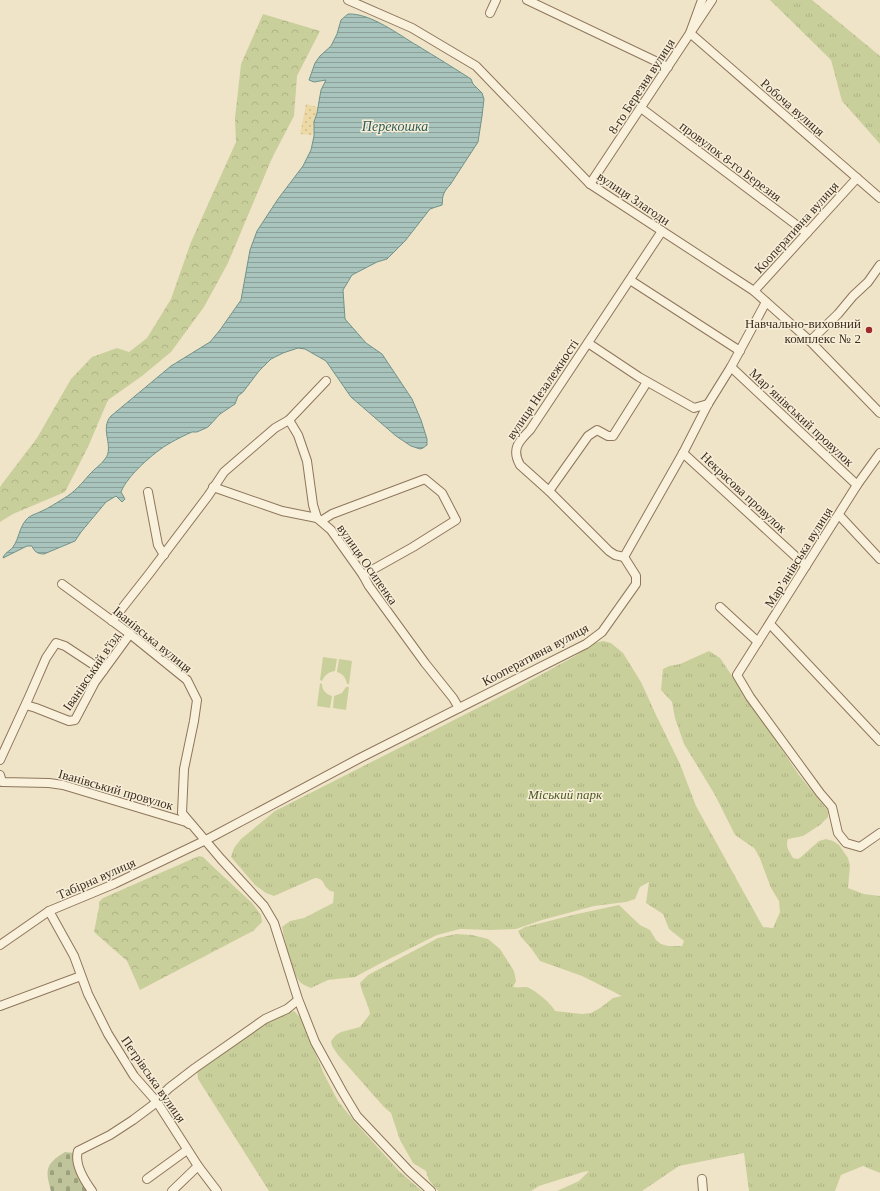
<svg xmlns="http://www.w3.org/2000/svg" width="880" height="1191" viewBox="0 0 880 1191" font-family="'Times New Roman',serif">
<defs>
<pattern id="forest-crowns" width="20" height="18" patternUnits="userSpaceOnUse"><rect width="20" height="18" fill="#c9cf9b"/><path d="M2 6a3 3 0 1 1 6 0M12 15a3 3 0 1 1 6 0" fill="none" stroke="#aeb285"/></pattern>
<pattern id="sand-dots" width="8" height="8" patternUnits="userSpaceOnUse"><rect width="8" height="8" fill="#ecd9a5"/><path d="M2 2h.1M6 6h.1" fill="none" stroke="#cbbb8e" stroke-width="1.8" stroke-linecap="round"/></pattern>
<pattern id="cemetery-stones" width="16" height="16" patternUnits="userSpaceOnUse"><rect width="16" height="16" fill="#bfc49a"/><path d="M2 7V4a2 2 0 0 1 4 0v3zM10 15v-3a2 2 0 0 1 4 0v3z" fill="#9ca07d"/></pattern>
<pattern id="park-tufts" width="24" height="20" patternUnits="userSpaceOnUse"><rect width="24" height="20" fill="#c9cf9b"/><path d="M3 7l-1-3M5 7V3M7 7l1-3M15 17l-1-3M17 17v-4M19 17l1-3" fill="none" stroke="#aeb285"/></pattern>
<pattern id="water-rules" width="6" height="5" patternUnits="userSpaceOnUse"><rect width="6" height="5" fill="#a9c4bc"/><path d="M0 2.5h6" fill="none" stroke="#8ba098"/></pattern>
</defs>
<rect width="100%" height="100%" fill="#f0e4c8"/>
<g fill="#c9cf9b">
<path d="M323,657l14,2 -2,12c-7,1 -10,4 -13,10l-2,-1z"/>
<path d="M339,659l13,2 -3,23h-2c-1,-6 -4,-10 -10,-12z"/>
<path d="M320,683l2,1c0,6 4,10 10,12l-2,12 -13,-2z"/>
<polygon points="346,687 349,687 346,710 333,708 334,696 342,693"/>
</g>
<g fill="url(#forest-crowns)">
<polygon points="263,14 320,31 297,76 294,116 272,158 228,263 204,307 171,352 142,376 108,400 88,447 65,492 13,514 0,522 0,487 2,484 37,438 71,379 92,357 117,348 129,352 147,338 171,299 191,242 236,142 235,118 241,64"/>
<polygon points="199,856 203,857 207,861 252,903 261,915 262,922 253,931 140,990 127,961 94,932 99,907 99,902 103,898"/>
</g>
<polygon fill="url(#sand-dots)" points="306,104 317,107 312,135 300,134"/>
<path fill="url(#cemetery-stones)" d="M65,1152l9,1 16,38h-39c-6,-21 -6,-27 14,-39z"/>
<g fill="url(#park-tufts)">
<polygon points="770,0 812,0 880,56 880,144 842,101 831,60"/>
<path d="M603,641l8,2 12,10 18,29 15,33 24,49 16,42 67,121 10,1 7,-16 -1,-11 -8,-13 -12,-32 -5,-8 -19,-13 -20,-40 -31,-51 -9,-26 -3,-16 -11,-12 2,-21 6,-3 11,-2 29,-13 11,7 79,117 29,36v6l-8,8 -17,11 -15,3c-3,7 1,12 5,19l5,1 3,-2 18,-16 7,-2 7,2 6,4 9,13 2,8 -2,22 16,6 16,2v277l-17,-7 -22,9 -6,16h-86l-5,-38 -65,13 -37,25h-85l22,-10 10,-10 -6,1 -44,14 -8,5h-93l-9,-11 -3,-9 -13,-8 -13,-23 -9,-27 -7,-6 -46,-52 -6,-9 -1,-5 5,-6 5,-3 19,-5 10,-13c-2,-11 -8,-20 -10,-31l8,-8 70,-37 18,-4 16,1 16,4 12,10 14,22 2,10 -3,6c5,1 10,0 13,0 7,1 26,17 29,24l27,3 9,-1 9,-5 13,-10 9,-2 -40,-20 -42,-15 -9,-13 -10,-11 -3,-6 7,-4 52,-13 42,-9 21,20 10,5 6,10 5,4 7,2h14l2,-5 -15,-12 -6,-15 -17,-11 3,-21 -9,5 -5,12 -9,3 -32,4 -52,14 -26,9 -26,1 -30,-1 -23,6 -54,27 -28,15 -27,3 -17,8c-4,-2 -8,-3 -11,-6 -9,-10 -15,-41 -18,-55l8,-6 14,-3 29,-15 1,-11c-2,-1 -5,-1 -6,-3 -6,-5 -3,-10 -13,-11l-41,18 -8,-3 -11,-8 -24,-28 3,-9 7,-9 34,-28 240,-122 60,-33 19,-13z"/>
<polygon points="294,1011 301,1018 324,1074 338,1101 354,1121 399,1171 422,1191 269,1191 198,1079 197,1069 266,1022 286,1013"/>
</g>
<path fill="url(#water-rules)" stroke="#6f938a" d="M348,14c23,-1 51,21 70,32 18,11 36,22 53,33l2,5 9,9 2,6 -2,17 -4,26 -28,43c-3,3 -6,7 -7,11 -1,3 0,5 -1,9l-12,4 -25,32 -18,18 -10,3 -25,13 -9,15 2,29 21,24 16,11 30,45 9,21 6,19v6l-4,3 -3,1 -9,-3 -15,-10 -45,-39 -25,-36 -21,-12 -7,-1 -15,5 -12,6 -12,12 -16,21 -5,4 -3,8 -15,10 -12,13 -11,5h-5c-7,3 -15,7 -22,11 -16,9 -43,33 -49,49l4,7 -3,3 -6,-6 -10,6 -25,30 -6,9 -31,13c-7,0 -10,-3 -12,-8h-5l-24,12c2,-6 6,-6 10,-11 6,-8 6,-19 13,-27 4,-5 10,-6 16,-9 7,-3 14,-8 21,-12 12,-7 18,-15 27,-25 4,-5 11,-9 15,-15 10,-12 -6,-30 6,-43l60,-50 39,-24 10,-12 21,-30 9,-50 7,-19 21,-32 25,-33 8,-16 3,-14v-14l3,-9 4,-23 5,-10 -12,2 -5,-2 6,-17 5,-7 11,-10 6,-12 4,-14z"/>
<g fill="none" stroke-linecap="round" stroke-linejoin="round">
<g stroke="#8d765c" stroke-width="10">
<g id="minor">
<polyline points="348,0 412,28 476,66 590,184 754,291 810,341 880,413"/>
<polyline points="527,0 668,67"/>
<polyline points="702,0 690,33 880,198"/>
<polyline points="490,13 496,0"/>
<polyline points="641,108 807,233"/>
<polyline points="590,184 712,0"/>
<polyline points="630,280 740,351"/>
<polyline points="754,291 857,178"/>
<polyline points="810,341 838,314 853,296 868,282 880,265"/>
<polyline points="588,343 639,377 694,408 708,404"/>
<polyline points="731,367 857,485"/>
<polyline points="289,420 298,435 307,461 313,505 317,518 331,530 363,575 369,586 425,663 453,698 459,708"/>
<polyline points="683,453 806,566"/>
<polyline points="880,453 857,485 737,675 750,697 820,793 832,807 838,833 846,843 860,847 880,833"/>
<polyline points="213,487 282,511 317,518"/>
<polyline points="549,491 588,436 597,430 608,436 613,436 647,382"/>
<polyline points="148,492 158,545 164,555"/>
<polyline points="839,515 880,559"/>
<polyline points="321,521 332,514 425,479 442,493 456,520 413,547 363,575"/>
<path d="M624,557l-9,-2 -6,-4 -60,-60 -29,-26c-9,-16 -1,-24 10,-35l132,-199"/>
<polyline points="624,557 683,453 708,404 731,367 766,302"/>
<polyline points="62,584 130,634 187,680 197,700 194,721 184,769 182,813 221,859 264,906 274,923 298,999 315,1042 342,1091 357,1116 409,1171 431,1191"/>
<polyline points="720,607 758,642"/>
<polyline points="112,621 149,574 208,496 224,472 275,428 289,420 326,381"/>
<polyline points="770,624 880,741"/>
<polyline points="26,705 36,708 69,721 75,720 95,682 130,634"/>
<polyline points="0,760 29,697 46,658 56,643 65,646 103,671"/>
<polyline points="0,775 2,782 49,783 63,785 186,822 189,824"/>
<polyline points="49,911 74,956 88,994 108,1034 134,1076 157,1102 198,1166 217,1191"/>
<polyline points="0,945 49,911 114,884 206,840 360,758 586,644 602,632 636,584 636,576 624,557"/>
<polyline points="0,1006 81,976"/>
<polyline points="147,1179 187,1150"/>
<polyline points="702,1179 703,1191"/>
<path d="M92,1191c-8,-11 -18,-27 -14,-40l32,-16 23,-15 24,-18 3,-5 9,-9 26,-20 70,-49 22,-10 11,-9"/>
<polyline points="172,1191 198,1166"/>
</g>
</g>
<use href="#minor" stroke="#faf1dc" stroke-width="8"/>
</g>
<circle fill="#9e2a2b" stroke="#f7eed8" stroke-width="1.5" cx="869" cy="330" r="4"/>
<g text-anchor="middle" stroke-width="3" stroke-linejoin="round" paint-order="stroke">
<g font-size="13" fill="#3d2e20" stroke="#f7eed8">
<text transform="translate(641 86) rotate(-57)" y="5">8-го Березня вулиця</text>
<text transform="translate(793 107) rotate(41)" y="5">Робоча вулиця</text>
<text transform="translate(731 161) rotate(37)" y="5">провулок 8-го Березня</text>
<text transform="translate(634 198) rotate(34)" y="5">вулиця Злагоди</text>
<text transform="translate(796 227) rotate(-48)" y="5">Кооперативна вулиця</text>
<text transform="translate(542 389) rotate(-56)" y="5">вулиця Незалежності</text>
<text transform="translate(802 417) rotate(43)" y="5">Мар’янівський провулок</text>
<text transform="translate(744 492) rotate(43)" y="5">Некрасова провулок</text>
<text transform="translate(798 557) rotate(-58)" y="5">Мар’янівська вулиця</text>
<text transform="translate(368 564) rotate(55)" y="5">вулиця Осипенка</text>
<text transform="translate(153 639) rotate(39)" y="5">Іванівська вулиця</text>
<text transform="translate(535 654) rotate(-28)" y="5">Кооперативна вулиця</text>
<text transform="translate(91 671) rotate(-56)" y="5">Іванівський в'їзд</text>
<text transform="translate(116 789) rotate(16)" y="5">Іванівський провулок</text>
<text transform="translate(96 878) rotate(-24)" y="5">Табірна вулиця</text>
<text transform="translate(154 1079) rotate(55)" y="5">Петрівська вулиця</text>
</g>
<g font-size="13" fill="#3d2e20" stroke="#f7eed8" text-anchor="end">
<text x="861" y="328">Навчально-виховний<tspan x="861" dy="15">комплекс № 2</tspan></text>
</g>
<g font-size="13" font-style="italic" fill="#4d5a26" stroke="#f7eed8">
<text x="565" y="799">Міський парк</text>
</g>
<g font-size="14" font-style="italic" fill="#2f5d5a" stroke="#f7eed8">
<text x="395" y="131">Перекошка</text>
</g>
</g>
</svg>
